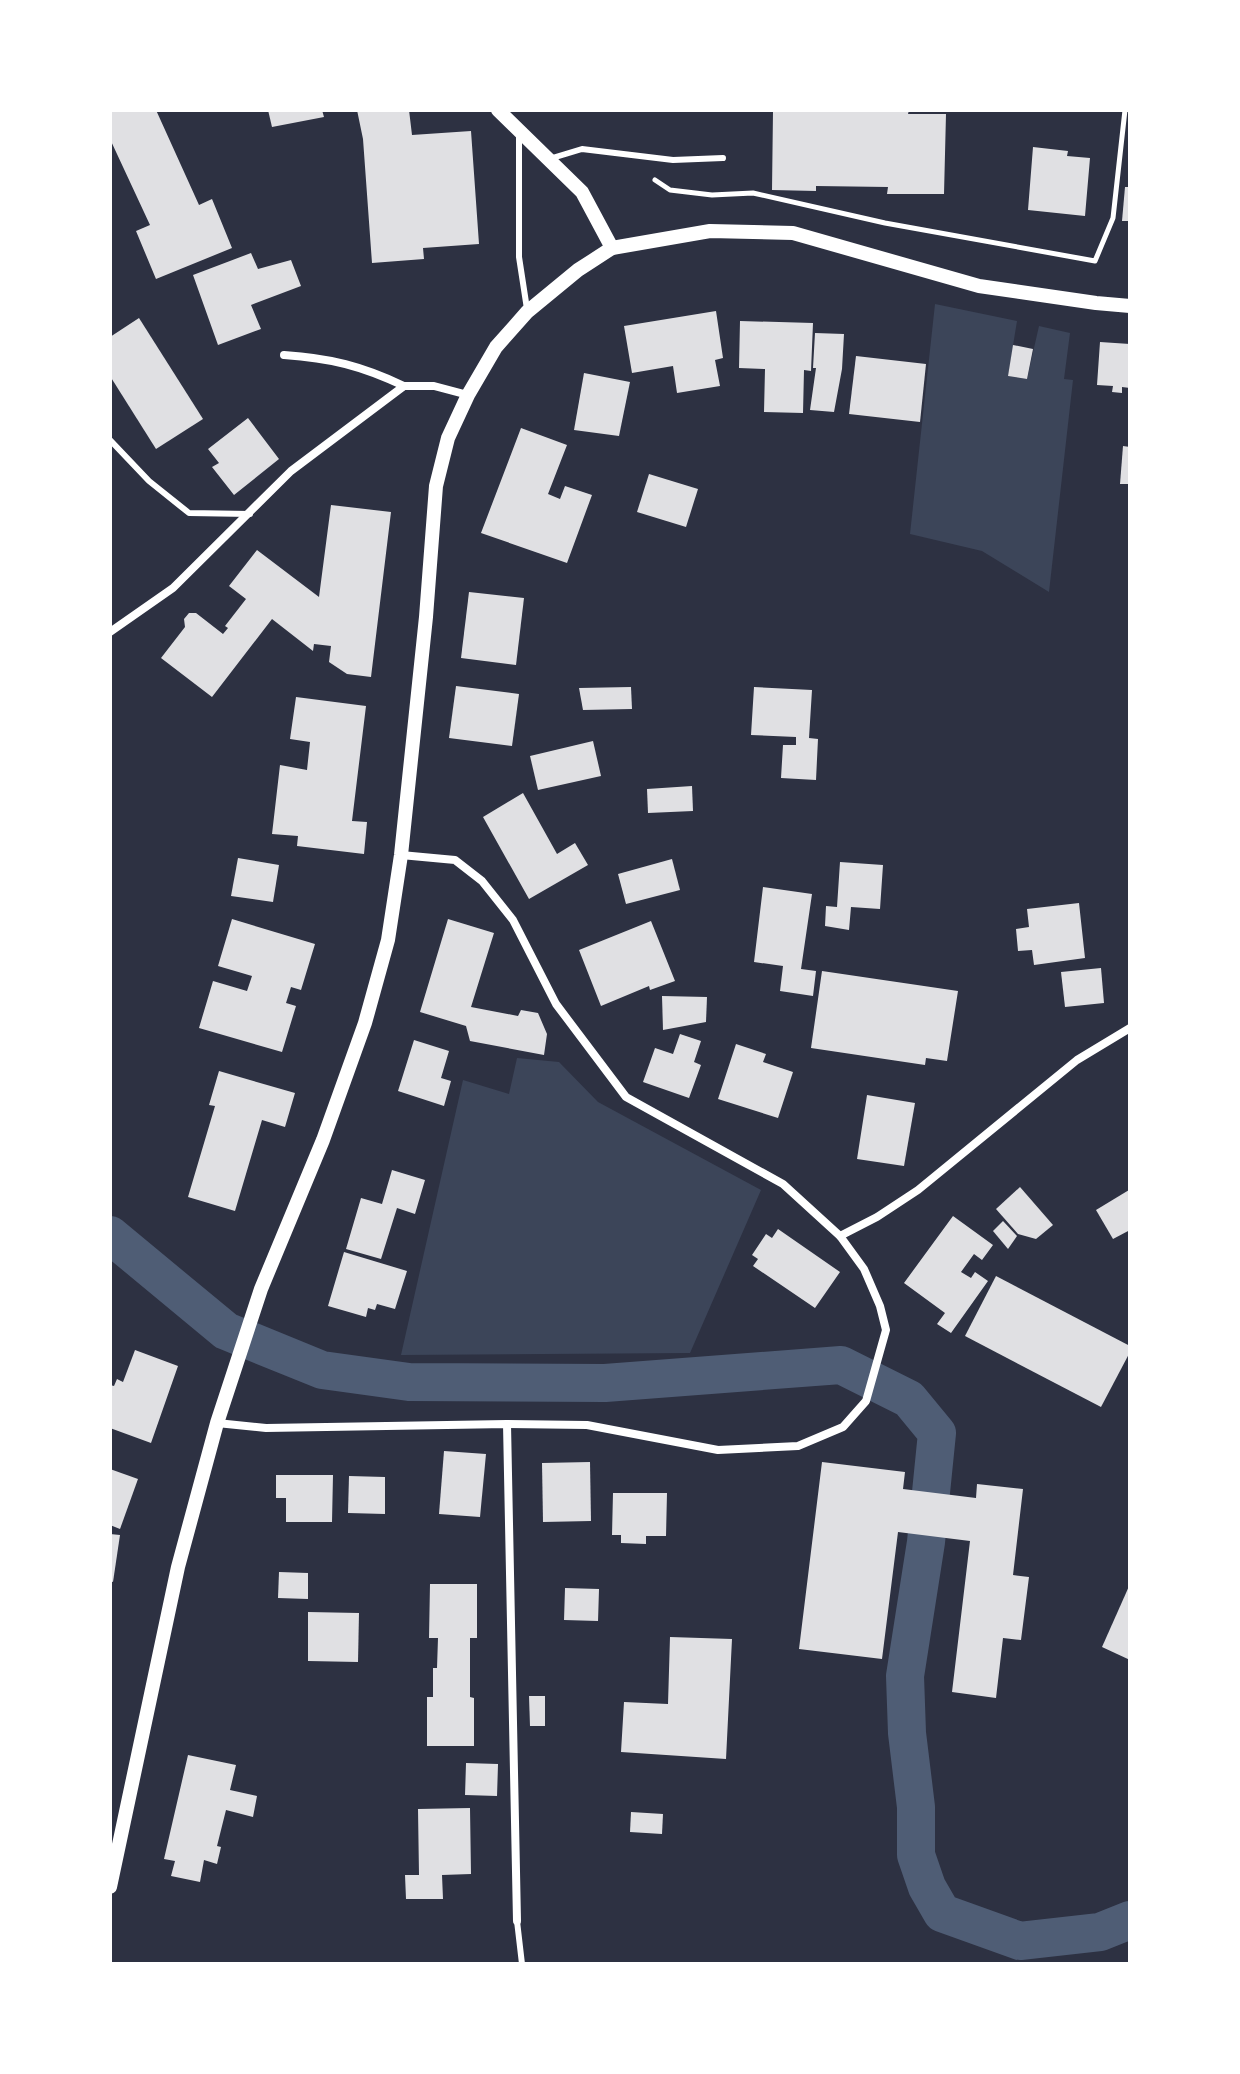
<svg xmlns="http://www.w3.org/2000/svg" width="1240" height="2074" viewBox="0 0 1240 2074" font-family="Manrope,sans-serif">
<rect width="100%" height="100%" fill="#2d3142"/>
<g fill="#3c4559">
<polygon points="935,304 1017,321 1008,376 1027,379 1039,326 1070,333 1064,379 1073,380 1049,592 982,551 910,534"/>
<polygon points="517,1058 559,1062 598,1102 761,1190 690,1353 401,1355 463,1080 509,1094"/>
</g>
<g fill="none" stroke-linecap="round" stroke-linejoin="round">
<polyline stroke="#4f5d75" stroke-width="38" points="110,1235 226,1331 322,1370 409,1382 605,1383 841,1365 909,1399 937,1433 926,1542 905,1676 907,1733 916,1807 916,1855 927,1887 942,1913 1020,1941 1100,1932 1130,1920"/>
</g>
<g fill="#e0e0e3">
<polygon points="110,110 156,110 199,205 212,199 232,248 156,279 136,231 150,225 110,139"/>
<polygon points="268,110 322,110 324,117 272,127"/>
<polygon points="357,110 409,110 412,135 471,131 479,244 423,248 424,259 372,263 363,139"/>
<polygon points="821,110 909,110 908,114 946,114 944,194 887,194 888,187 816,186 816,191 772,190 773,111"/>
<polygon points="1033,147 1068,151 1067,156 1090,158 1085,216 1028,210"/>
<polygon points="1125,187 1130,187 1130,221 1122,221"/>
<polygon points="251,253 258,269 291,260 301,286 251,305 261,329 218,345 193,275"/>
<polygon points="716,311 723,358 715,360 720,386 677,393 673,366 632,373 624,326"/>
<polygon points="139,318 203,419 156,449 110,376 110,337"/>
<polygon points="740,321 813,323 811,371 804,370 803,413 764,412 765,369 739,368"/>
<polygon points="815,333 844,334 842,369 834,412 810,410 816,368 813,368"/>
<polygon points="1100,342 1130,344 1130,388 1122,387 1122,393 1112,392 1113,386 1097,385"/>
<polygon points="1013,345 1033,349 1027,379 1008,376"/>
<polygon points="856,356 926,364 920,422 849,414"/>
<polygon points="584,373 630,382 619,436 574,430"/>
<polygon points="248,418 279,459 234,495 212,467 219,463 208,449"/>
<polygon points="521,428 567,445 548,494 560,499 565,486 592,495 567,563 481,533"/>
<polygon points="1123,446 1130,447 1130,484 1120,484"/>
<polygon points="649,474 698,489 686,527 637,512"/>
<polygon points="331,505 391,512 371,677 347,674 329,662 331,646 314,644 313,651 272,619 212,697 161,658 185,627 184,619 189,613 196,613 223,634 228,628 225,626 246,599 229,586 257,550 319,597"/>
<polygon points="469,592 524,598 516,665 461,658"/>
<polygon points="456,686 519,694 512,746 449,738"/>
<polygon points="631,687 632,709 583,710 579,688"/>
<polygon points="754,687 812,690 809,738 818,739 816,780 781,778 783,745 796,745 796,737 751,735"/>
<polygon points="296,697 366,706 352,821 367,822 364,854 297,846 298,836 272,834 280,765 307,770 310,742 290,739"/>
<polygon points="593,741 601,776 538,790 530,756"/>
<polygon points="692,786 693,811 648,813 647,789"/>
<polygon points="523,793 557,854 575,843 588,865 529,899 483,817"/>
<polygon points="238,858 279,865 273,902 231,896"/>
<polygon points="672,859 680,890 626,904 618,874"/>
<polygon points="840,862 883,865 880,909 851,907 849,930 825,926 826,906 837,907"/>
<polygon points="763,887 812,894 801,969 816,971 813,996 780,991 783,966 754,962"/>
<polygon points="1079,903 1085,958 1034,965 1032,950 1018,951 1016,929 1029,927 1027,909"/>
<polygon points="232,919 315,944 301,990 291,987 286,1003 296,1006 282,1052 199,1028 213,981 247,991 252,976 218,966"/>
<polygon points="448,919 494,933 471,1007 518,1016 521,1010 538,1013 547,1034 544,1055 470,1041 466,1026 420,1012"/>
<polygon points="651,921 675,981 650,990 649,986 601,1006 579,950"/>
<polygon points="1101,968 1104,1003 1065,1007 1061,972"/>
<polygon points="822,971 958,991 947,1061 926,1058 925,1065 811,1048"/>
<polygon points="662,996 707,997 706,1022 663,1030"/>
<polygon points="680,1034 701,1041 694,1062 701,1065 689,1098 643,1082 655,1048 673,1054"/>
<polygon points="414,1040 449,1051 441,1078 451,1081 444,1106 398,1091"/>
<polygon points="736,1044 766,1054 763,1062 793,1072 778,1118 718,1099"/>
<polygon points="219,1071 295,1093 285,1127 262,1120 235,1211 188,1197 215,1106 209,1105"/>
<polygon points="867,1095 915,1103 904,1166 857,1159"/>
<polygon points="392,1170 425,1180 415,1214 397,1208 381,1259 346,1249 361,1198 382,1204"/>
<polygon points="1020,1187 1053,1225 1036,1239 1018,1234 996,1209"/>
<polygon points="1129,1190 1130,1230 1113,1239 1096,1210"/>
<polygon points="953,1216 993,1245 982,1260 974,1254 961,1272 971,1278 975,1272 988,1281 951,1333 937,1324 945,1313 904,1283"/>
<polygon points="1003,1221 1017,1236 1008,1249 993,1231"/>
<polygon points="778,1229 840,1272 815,1308 753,1266 758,1259 752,1255 766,1234 772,1238"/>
<polygon points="344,1252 407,1271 395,1309 377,1304 375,1310 368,1308 366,1317 328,1306"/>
<polygon points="996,1276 1130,1346 1130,1352 1101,1407 965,1336"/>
<polygon points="135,1350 178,1366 151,1443 110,1428 110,1385 114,1386 117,1379 123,1382"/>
<polygon points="444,1451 486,1454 480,1517 439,1514"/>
<polygon points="590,1462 591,1521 543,1522 542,1463"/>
<polygon points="822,1462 905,1472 903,1489 976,1498 977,1484 1023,1489 1013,1575 1029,1577 1021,1640 1003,1638 996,1698 952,1692 970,1541 898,1532 882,1659 799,1649"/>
<polygon points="110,1469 138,1479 120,1529 110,1525"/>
<polygon points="276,1475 333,1475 332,1522 286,1522 286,1498 276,1498"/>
<polygon points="349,1476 385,1477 385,1514 348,1513"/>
<polygon points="613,1493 667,1493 666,1536 646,1536 646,1544 621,1543 621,1535 612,1535"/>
<polygon points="110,1534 120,1535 113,1582 110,1581"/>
<polygon points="279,1572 308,1573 308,1599 278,1598"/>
<polygon points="430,1584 477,1584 477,1638 470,1638 470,1697 474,1698 474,1746 427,1746 427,1697 433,1697 433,1668 437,1668 438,1638 429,1638"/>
<polygon points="1130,1584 1130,1660 1102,1647"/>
<polygon points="565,1588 599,1589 598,1621 564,1620"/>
<polygon points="308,1612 359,1613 358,1662 308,1661"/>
<polygon points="670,1637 732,1639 726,1759 621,1752 624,1702 668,1704"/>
<polygon points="529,1696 545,1696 545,1726 530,1726"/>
<polygon points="188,1755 236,1765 230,1790 257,1796 253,1817 226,1810 217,1846 221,1847 217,1864 204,1860 200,1882 171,1876 175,1861 164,1859"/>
<polygon points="466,1763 498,1764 497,1796 465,1795"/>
<polygon points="470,1808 471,1874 442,1875 443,1899 406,1899 405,1875 419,1875 418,1809"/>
<polygon points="631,1812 663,1814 662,1834 630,1832"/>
</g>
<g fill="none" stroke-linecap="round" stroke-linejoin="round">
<polyline stroke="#fff" stroke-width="5" points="655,180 670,190 712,195 753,193 885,223 1095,261 1113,218 1125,110"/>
<g stroke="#fff" stroke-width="6">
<polyline points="519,133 519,257 527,309"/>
<polyline points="549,159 582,149 673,160 723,158"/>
<polyline points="110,440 149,481 189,513 250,514"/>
<polyline points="517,1921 522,1964"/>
</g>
<g stroke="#fff" stroke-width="8">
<path d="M284,355c46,3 78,11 120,31"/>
<polyline points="110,632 173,588 291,471 404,386 434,386 468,395"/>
<polyline points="401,855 455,860 482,881 513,920 556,1004 626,1097 783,1184 840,1236 864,1269 880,1306 886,1330 866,1401 843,1427 798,1446 718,1450 587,1425 507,1424"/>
<polyline points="840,1236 877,1217 918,1190 1077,1060 1130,1028"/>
<polyline points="217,1423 266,1428 507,1424 517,1921"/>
</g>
<g stroke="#fff" stroke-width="14">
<polyline points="498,110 582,192 612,248"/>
<polyline points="110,1887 178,1567 217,1423 261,1289 323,1140 365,1023 388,940 401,855 426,617 436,486 448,438 468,395 496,347 527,312 578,270 612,248 710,231 793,233 979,286 1096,303 1130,306"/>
</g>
</g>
<rect width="1240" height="2074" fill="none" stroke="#ffffff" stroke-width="224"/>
</svg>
